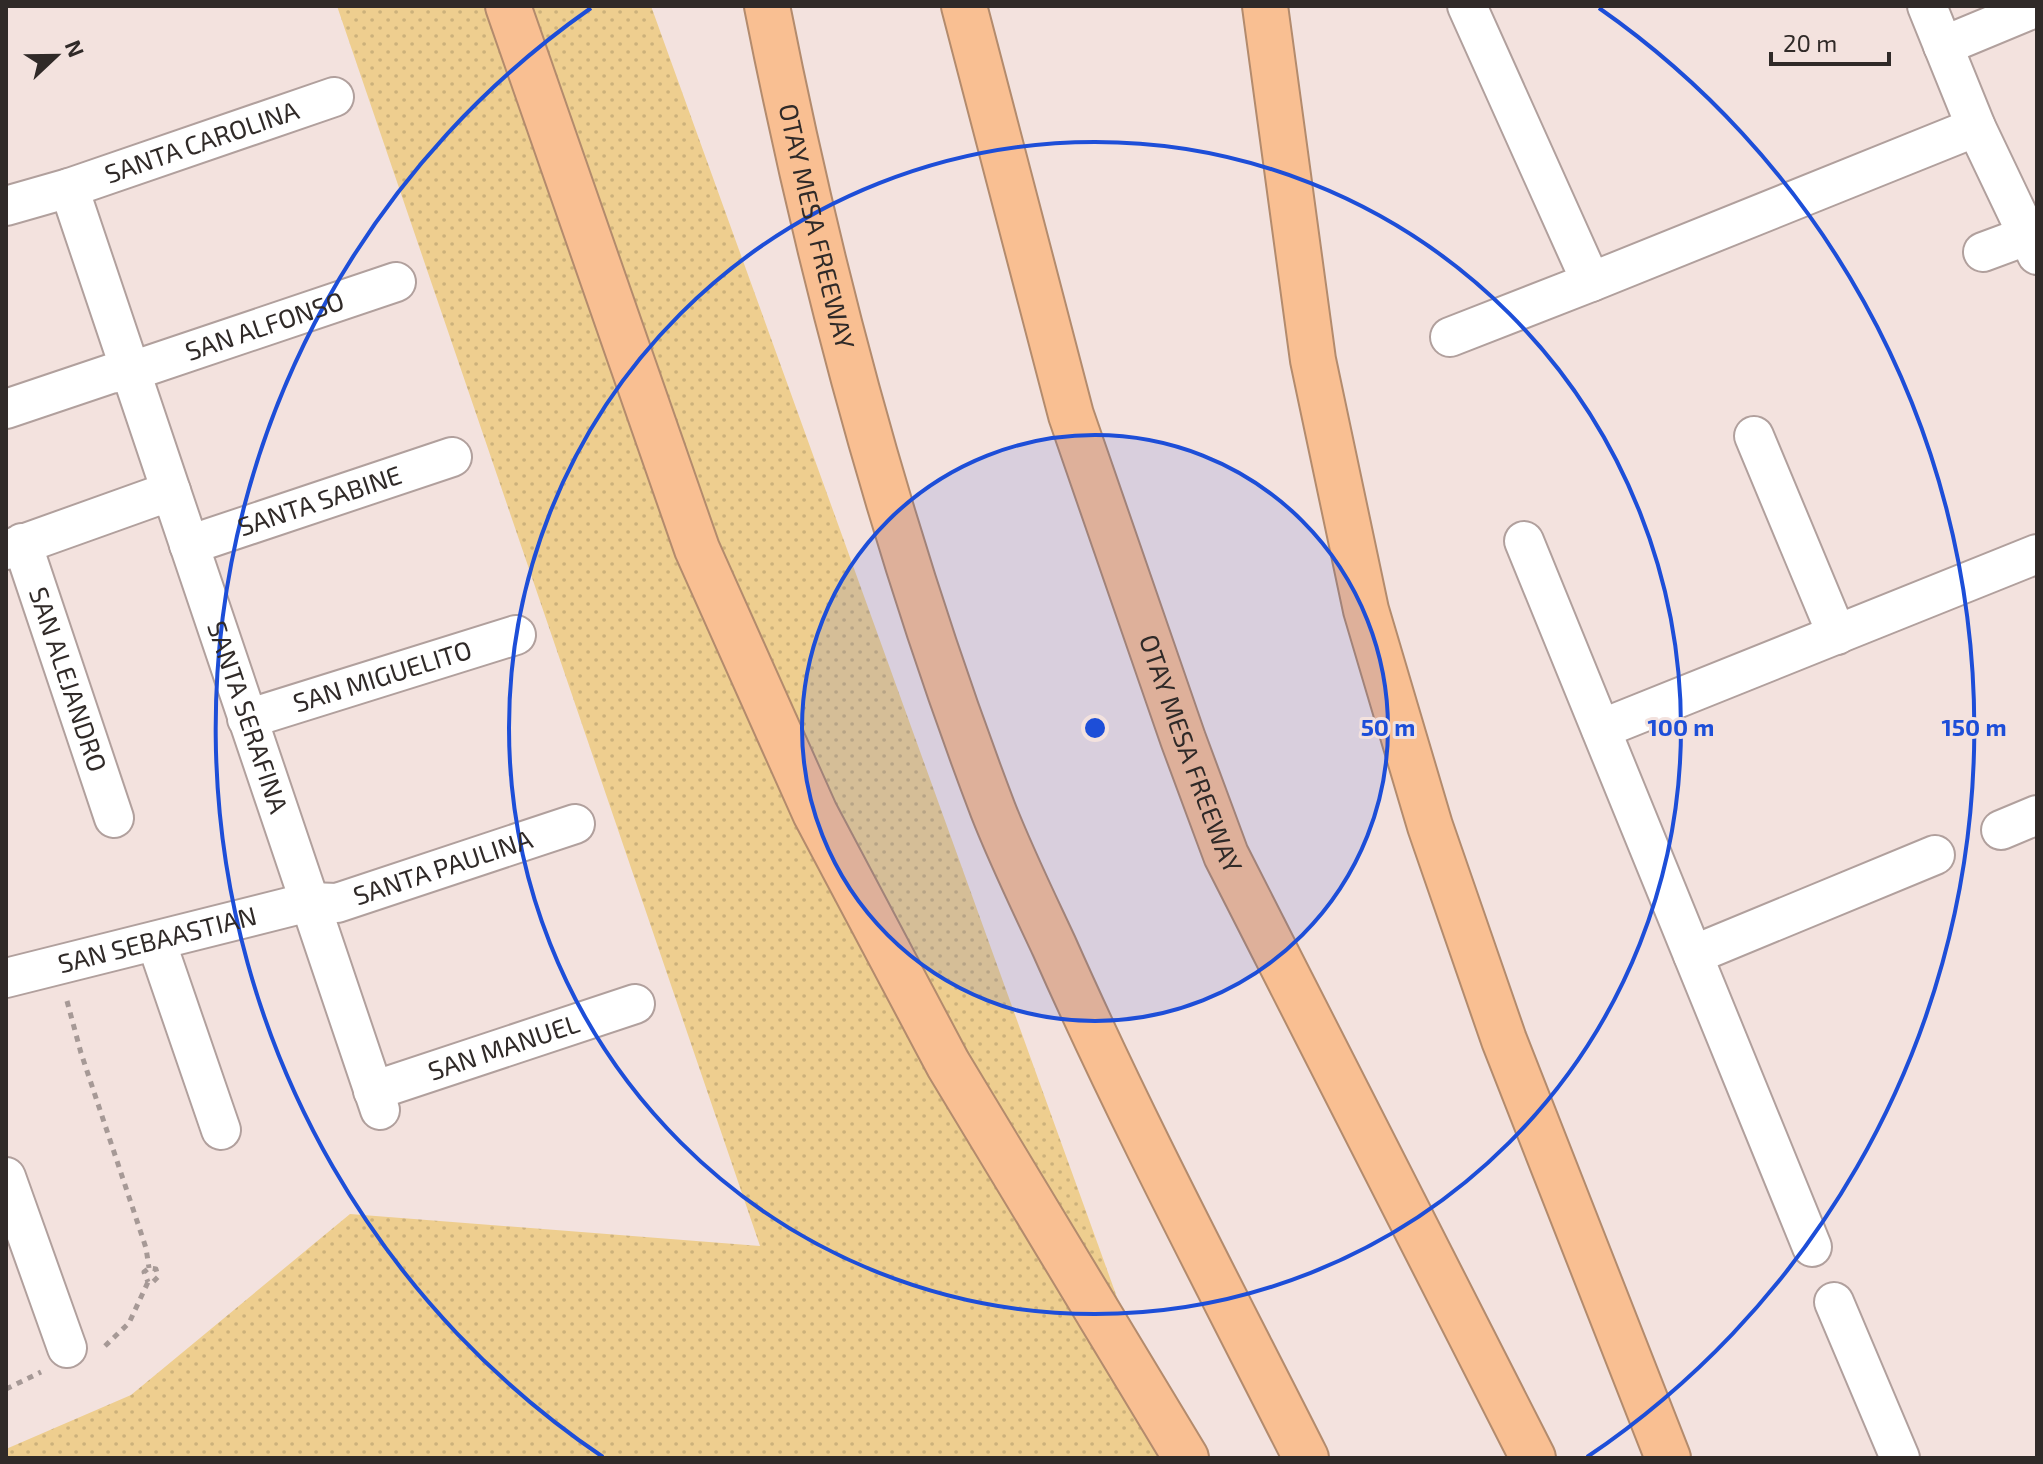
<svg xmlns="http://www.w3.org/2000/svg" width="2043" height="1464" viewBox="0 0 2043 1464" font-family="'Exo 2',sans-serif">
<defs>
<pattern id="grass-dots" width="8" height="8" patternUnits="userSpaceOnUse" patternTransform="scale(2)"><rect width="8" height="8" fill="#eece8f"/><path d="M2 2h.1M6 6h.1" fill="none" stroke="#ccb17b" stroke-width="1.8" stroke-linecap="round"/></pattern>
</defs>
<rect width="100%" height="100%" fill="#f3e2de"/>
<polygon fill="url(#grass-dots)" points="337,6 651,6 1175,1458 6,1458 6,1449 131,1395 350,1214 760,1246"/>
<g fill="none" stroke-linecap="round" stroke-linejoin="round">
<g stroke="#b1a09d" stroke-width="42">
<g id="minor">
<polyline points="1927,6 1976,127 2037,255"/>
<polyline points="1943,46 2037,7"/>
<polyline points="69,188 171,491"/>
<path id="s1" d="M6,206l63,-18 265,-91"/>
<polyline points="1983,252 2037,232"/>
<polyline points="1591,282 1976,127"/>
<polyline points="1450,337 1591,282 1467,6"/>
<path id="s2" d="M6,409l104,-35 22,-3 264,-89"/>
<polyline points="1754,436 1837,635"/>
<polyline points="1524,541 1812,1247"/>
<path id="s3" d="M22,543l92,275"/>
<path id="s4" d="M189,545l263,-88"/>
<path id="s5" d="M6,550l165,-59 209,619"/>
<path id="s6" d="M247,719l269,-84"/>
<polyline points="1601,729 2037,554"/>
<polyline points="2001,830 2037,815"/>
<polyline points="156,941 221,1130"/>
<polyline points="1693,955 1935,855"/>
<path id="s7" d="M6,978l303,-76 28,1 238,-79"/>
<path id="s8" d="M373,1091l262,-87"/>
<polyline points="6,1177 67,1348"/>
<polyline points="1834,1302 1900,1458"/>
</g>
</g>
<g stroke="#b38b6d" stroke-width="48">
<g id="highway">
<polyline points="508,6 697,549 815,813 948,1064 1186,1458"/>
<path id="s9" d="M767,6c54,273 127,544 226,804 18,46 40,91 61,136 77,174 166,342 252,512"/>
<path id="s10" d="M964,6l107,409 112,324 43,116 307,603"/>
<polyline points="1265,6 1313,360 1366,610 1430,826 1504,1040 1668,1458"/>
</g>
</g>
<g stroke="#a69996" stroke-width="5" stroke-dasharray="6 6" stroke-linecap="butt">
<polyline points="67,1001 81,1053 146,1248 149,1268"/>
<polyline points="105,1346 129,1323 148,1282 153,1282 158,1277 156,1269 149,1268 144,1272 148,1282"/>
<polyline points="6,1389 41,1372"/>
</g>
<use href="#minor" stroke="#fff" stroke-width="38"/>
<use href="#highway" stroke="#f9bf92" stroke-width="44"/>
</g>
<circle cx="1095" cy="728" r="293" fill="#1d4ed8" fill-opacity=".12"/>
<g fill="none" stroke="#1d4ed8" stroke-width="4">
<circle cx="1095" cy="728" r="293"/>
<circle cx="1095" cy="728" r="586"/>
<path d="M603 1457A879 879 0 0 1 591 8M1599 8A879 879 0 0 1 1587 1457"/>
</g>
<g text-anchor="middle" stroke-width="6" stroke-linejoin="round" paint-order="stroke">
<g font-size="26" fill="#302a28" stroke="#f3e2de">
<text dy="9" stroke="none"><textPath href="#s1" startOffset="206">SANTA CAROLINA</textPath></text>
<text dy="9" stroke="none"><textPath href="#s9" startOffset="226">OTAY MESA FREEWAY</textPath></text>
<text dy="9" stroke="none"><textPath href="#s2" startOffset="272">SAN ALFONSO</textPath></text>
<text dy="9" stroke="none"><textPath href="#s4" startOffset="138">SANTA SABINE</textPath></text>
<text dy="9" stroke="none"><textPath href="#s6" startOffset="142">SAN MIGUELITO</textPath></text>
<text dy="9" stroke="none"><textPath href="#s3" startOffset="144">SAN ALEJANDRO</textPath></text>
<text dy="9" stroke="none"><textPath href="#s5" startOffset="414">SANTA SERAFINA</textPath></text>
<text dy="9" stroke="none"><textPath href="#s10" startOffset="782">OTAY MESA FREEWAY</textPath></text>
<text dy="9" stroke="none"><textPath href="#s7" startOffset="452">SANTA PAULINA</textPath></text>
<text dy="9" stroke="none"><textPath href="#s7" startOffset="156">SAN SEBAASTIAN</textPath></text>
<text dy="9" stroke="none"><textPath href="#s8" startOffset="138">SAN MANUEL</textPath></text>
</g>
</g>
<circle cx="1095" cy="728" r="12" fill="#1d4ed8" stroke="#f3e2de" stroke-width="4"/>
<g font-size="24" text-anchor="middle" font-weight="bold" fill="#1d4ed8" stroke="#f3e2de" stroke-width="6" stroke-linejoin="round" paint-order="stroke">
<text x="1388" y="736">50 m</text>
<text x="1681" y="736">100 m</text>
<text x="1974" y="736">150 m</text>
</g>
<rect width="2043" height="1464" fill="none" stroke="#302a28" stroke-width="16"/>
<g transform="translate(56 56) rotate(68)" stroke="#f3e2de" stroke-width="6" paint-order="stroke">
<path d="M0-6L14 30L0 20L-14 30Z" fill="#302a28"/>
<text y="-12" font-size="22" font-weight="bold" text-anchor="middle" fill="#302a28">N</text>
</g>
<path d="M1771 52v12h118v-12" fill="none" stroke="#302a28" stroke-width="4"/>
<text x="1783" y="52" font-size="24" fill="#302a28" stroke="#f3e2de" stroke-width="6" paint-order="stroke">20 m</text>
</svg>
